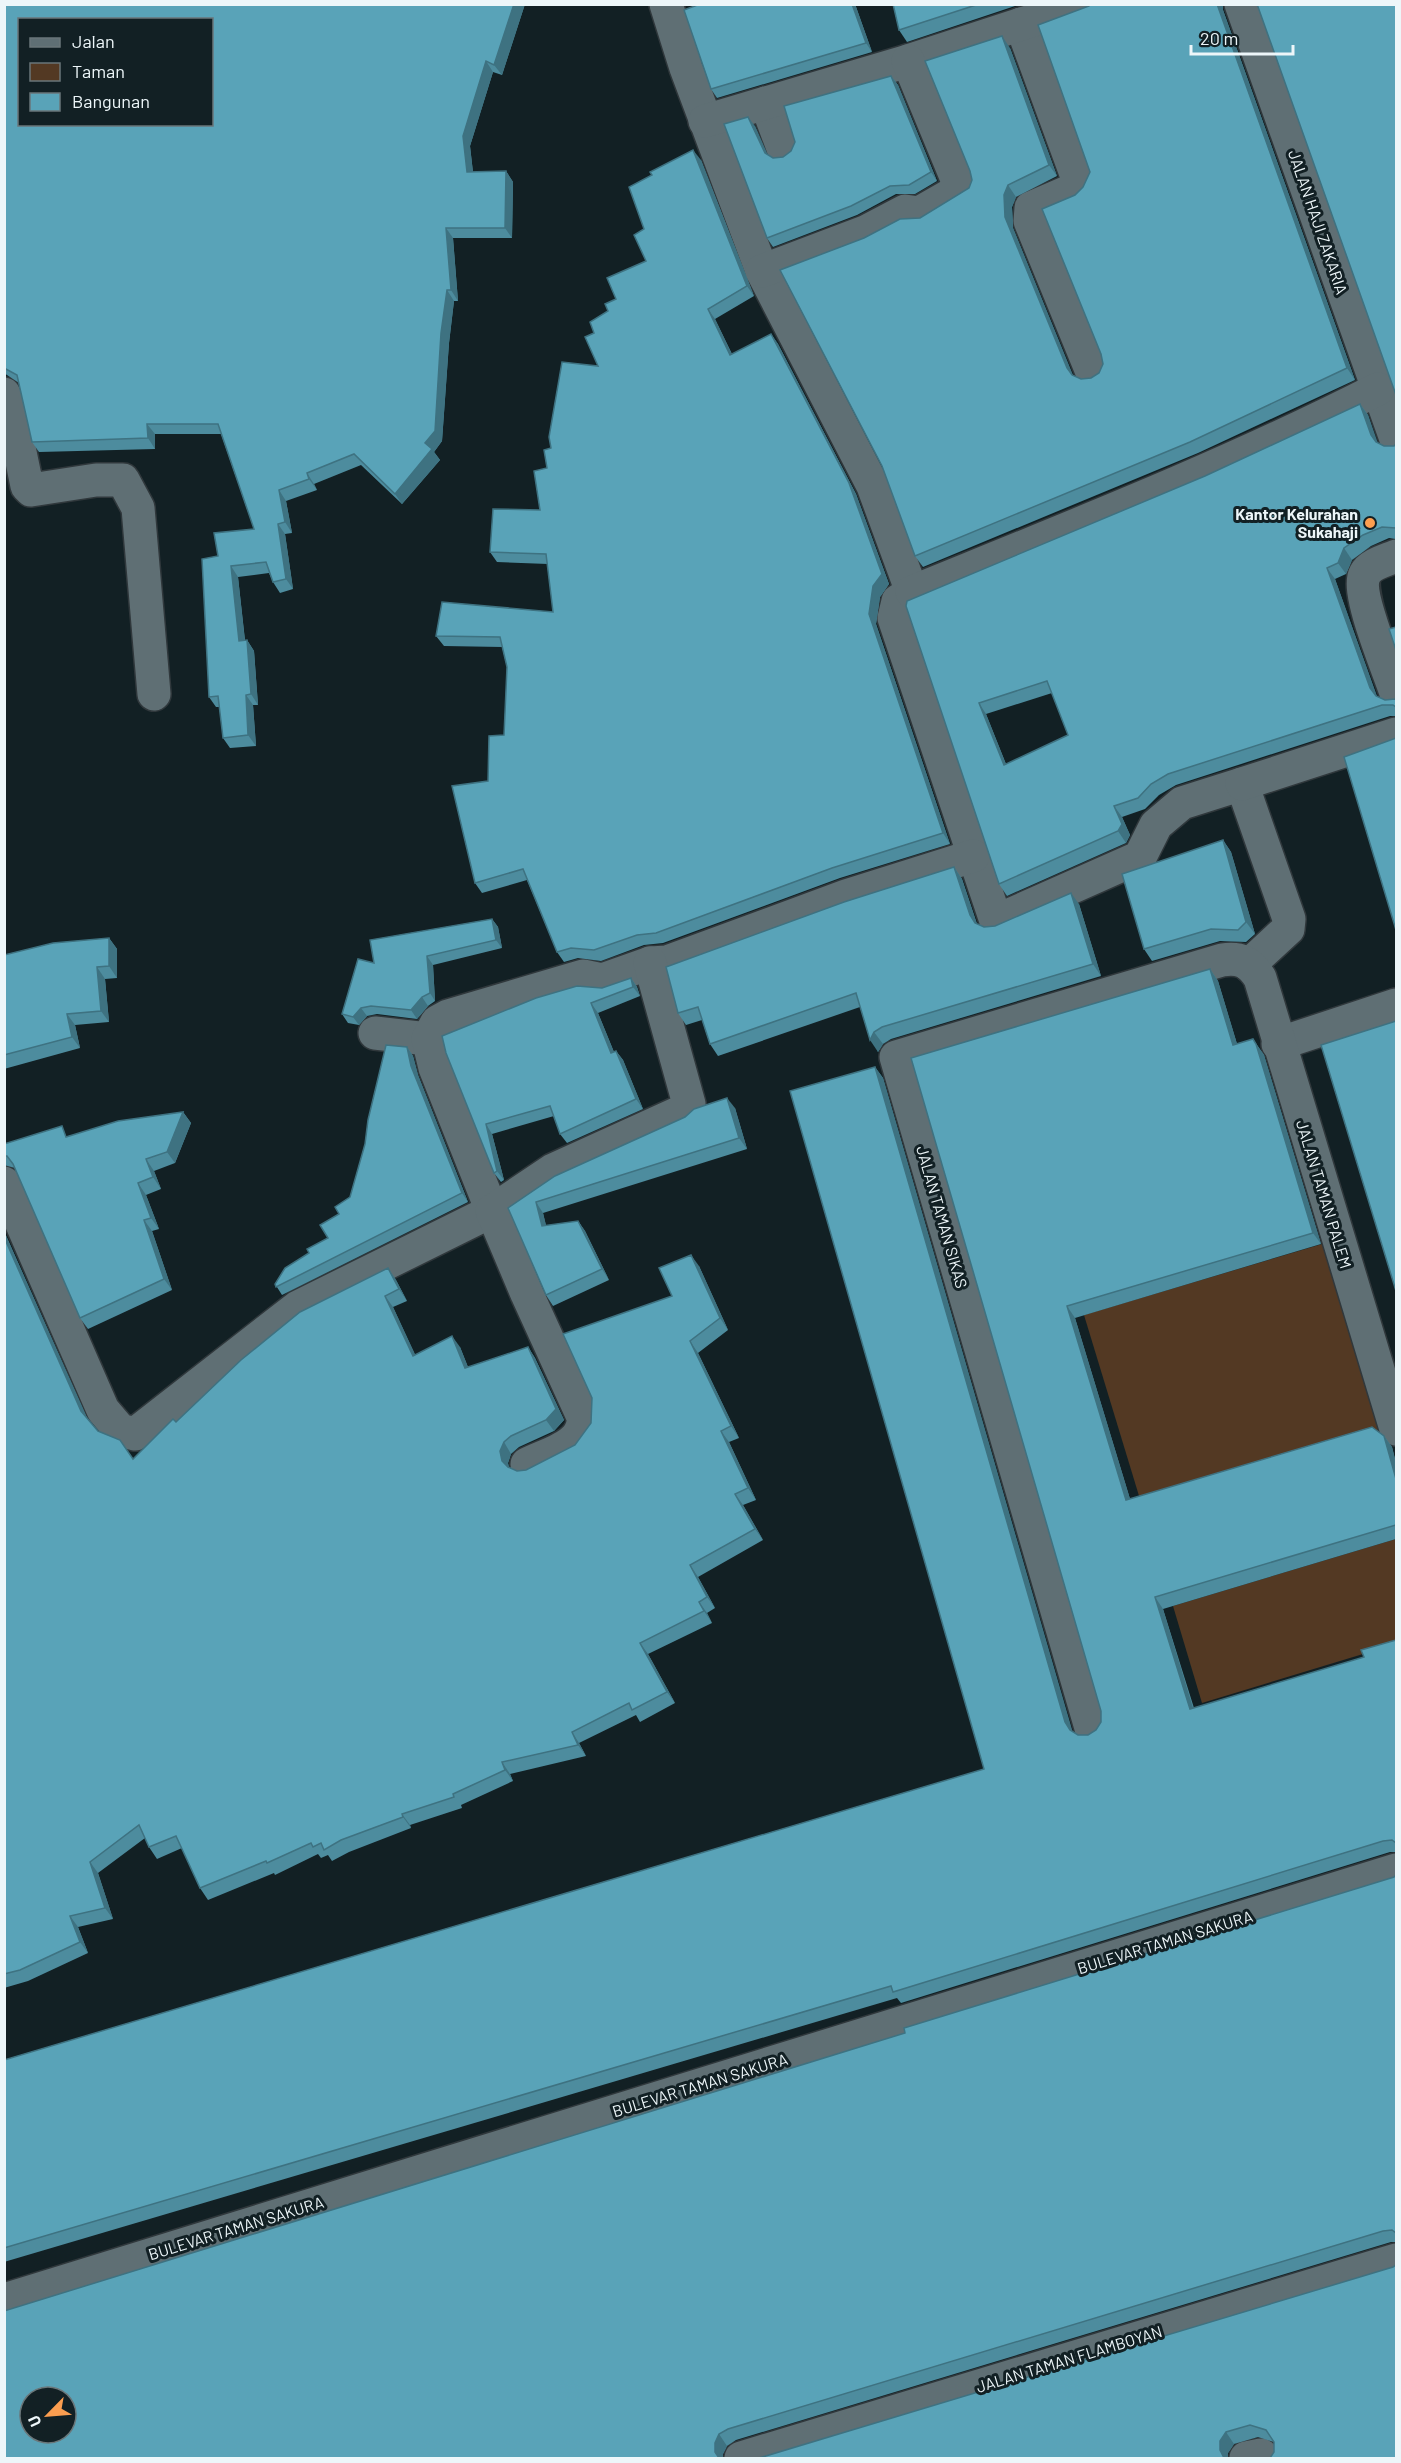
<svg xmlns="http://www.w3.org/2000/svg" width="1401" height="2463" viewBox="0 0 1401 2463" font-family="Barlow,sans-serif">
<rect width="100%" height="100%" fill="#122024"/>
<g fill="#533923">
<polygon points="1329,1242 1388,1436 1143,1509 1084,1315"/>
<polygon points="1396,1539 1396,1644 1202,1703 1173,1606"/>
</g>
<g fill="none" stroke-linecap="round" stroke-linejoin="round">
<g stroke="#30383c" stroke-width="36">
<g id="minor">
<polyline points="666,4 686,68 762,271 873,486 912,592 898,601 894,618 996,921 1140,857 1156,825 1182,803 1242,784 1289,919 1288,929 1249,965"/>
<polyline points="1241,4 1396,439"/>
<polyline points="1021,24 1079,182 1075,189 1031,208 1030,221 1092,372"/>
<polyline points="766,103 783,148"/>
<polyline points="705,121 908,61 1083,4"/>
<polyline points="762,271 865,232 905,211 919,213 961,189 908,61"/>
<polyline points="4,394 13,418 27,486 31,490 96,480 123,480 138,508 154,694"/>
<path d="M1396,556c-9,4 -26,8 -31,18 -10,18 24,97 31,119"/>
<path d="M912,592c157,-64 315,-126 466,-203"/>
<polyline points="1242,784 1396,734"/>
<polyline points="375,1033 428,1039"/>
<polyline points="1278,1044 1396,1005"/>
<polyline points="4,1183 103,1410 120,1430 135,1434 298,1307 492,1211 435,1068 428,1039 437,1022 448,1016 583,976 602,980 650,963 667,962 846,896 973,856"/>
<path d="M527,1464c20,-10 59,-19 56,-47l-56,-123 -35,-83 61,-41 132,-60 4,-6 -39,-141"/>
<path d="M1091,1728l-195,-671 326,-97c18,-3 28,2 38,18l136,451"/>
<polyline points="4,2300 1396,1870"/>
<polyline points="741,2458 1396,2260"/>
<polyline points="1246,2458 1261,2455 1264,2458"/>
</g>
</g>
<use href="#minor" stroke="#5f6f74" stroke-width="33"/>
</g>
<g fill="#4d8c9e" fill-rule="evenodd">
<polygon points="4,4 525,4 502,75 493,72 470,146 473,172 506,171 513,182 512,238 453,238 458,301 454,301 449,343 442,441 434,452 440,460 402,504 361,465 314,484 317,490 286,501 292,533 285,534 293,589 280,593 273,582 269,573 238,577 245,640 247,640 254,651 258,705 253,705 256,746 230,748 223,738 220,707 216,707 209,697 218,556 254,529 221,434 155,434 155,449 39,452 32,442 19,383 4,373"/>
<polygon points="700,4 855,4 872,52 717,98 711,89"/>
<polygon points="893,4 1021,4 907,42 899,30"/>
<polygon points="1089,4 1223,4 1223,10 1355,380 1198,453 923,567 915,556 920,218 969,188 1010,48 1057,176 1016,197 1012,207 1013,228 1073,376 1081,379 1091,378 1099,373 1103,364 1075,195 1083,187 1090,172"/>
<polygon points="891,76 898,85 937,181 915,194 896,194 857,215 773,247 767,238 755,126 767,155 773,158 783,157"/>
<polygon points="701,160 754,296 715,319 732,354 771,334 778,344 856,494 889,584 880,597 876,624 950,844 840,878 663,943 644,945 601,961 578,958 564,962 557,952 527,880 482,893 475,883 488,781 504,735 507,667 502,647 444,646 436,636 553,612 548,564 497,562 490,552 540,510 547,468 551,448 598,366 594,333 616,299 646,261 644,229"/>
<path d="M1360,404l8,11 9,28 7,3h10l2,-2v95l-7,-1 -18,8 -19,14 -6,14 -11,5 42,118 8,3 10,-1 1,-1v18h-6l-214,69 -17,10 -14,14 -23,8 8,18 -4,8 -119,53 -8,-12 -93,-278 299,-130zM1052,693l16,42 -62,29 -20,-50z"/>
<polygon points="1223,840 1231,852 1255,934 1246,942 1220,941 1152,961 1144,949"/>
<polygon points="954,867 962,879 977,924 984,927 995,926 1079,904 1101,976 891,1039 883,1044 878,1052 860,1007 718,1056 710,1044 702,1020 686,1025 678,1013"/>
<polygon points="492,919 498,927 502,948 433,965 435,1001 428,1006 417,1019 377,1014 367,1016 359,1025 348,1023 342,1014 374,963"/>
<polygon points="109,938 117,949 117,978 105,979 109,1022 75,1025 80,1048 4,1069 4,955"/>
<polygon points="1210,969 1218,981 1237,1044 1253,1039 1264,1055 1321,1244 1075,1318 1130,1499 1384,1436 1392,1447 1396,1463 1396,1539 1163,1609 1194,1708 1364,1657 1396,1640 1396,1852 1390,1852 901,2003 897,1998 4,2262 4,2060 984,1769 875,1067 883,1078 1072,1731 1078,1735 1088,1735 1096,1730 1101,1722 1101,1711 911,1058"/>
<polygon points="631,978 637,987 640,996 598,1013 614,1052 616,1051 623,1060 643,1109 567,1143 560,1134 554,1116 492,1134 504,1180 501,1182 494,1173 446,1053 602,988"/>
<polygon points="407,1047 413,1056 418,1075 468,1202 282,1295 275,1284 309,1253 328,1238 339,1214 350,1197 365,1144"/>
<polygon points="735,1108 747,1149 543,1213 546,1226 578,1221 585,1231 609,1280 553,1306 546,1295 508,1208"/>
<polygon points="183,1112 191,1123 175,1163 154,1171 161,1189 146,1195 159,1229 152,1231 172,1290 88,1329 80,1318 15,1168 4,1165 4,1144 68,1136"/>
<polygon points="4,1231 87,1418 98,1431 133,1459 176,1422 388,1268 396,1280 407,1301 393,1307 415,1355 460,1347 468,1367 528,1347 535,1358 564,1420 554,1431 519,1447 511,1454 508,1463 509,1468 517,1471 526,1470 575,1445 591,1423 672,1296 699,1266 728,1330 698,1353 739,1438 729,1442 756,1500 743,1505 763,1540 698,1577 715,1608 707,1613 712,1623 648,1654 675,1703 640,1722 636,1715 579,1743 586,1756 510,1774 513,1781 461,1805 462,1808 410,1825 411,1828 349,1852 332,1861 328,1855 321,1858 318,1854 275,1875 274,1873 208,1900 200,1888 182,1848 157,1859 149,1847 145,1838 98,1873 113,1919 78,1927 88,1953 28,1981 4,1988"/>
<polygon points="1396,1875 1396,2242 1391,2242 736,2440 727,2446 723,2454 723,2458 4,2458 13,2310 905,2033 1394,1877"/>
<polygon points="1393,2267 1274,2452 1274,2442 1258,2437 1234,2444 1228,2453 759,2458"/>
</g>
<g fill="#3e7281">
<polygon points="514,4 525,4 502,75 494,65"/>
<polygon points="852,4 855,4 872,52 866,43"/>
<polygon points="1217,4 1223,4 1223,10 1355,380 1347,368"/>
<polygon points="1002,36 1010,48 1057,176 1049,165"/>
<polygon points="486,61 493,72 470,146 474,182 467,172 463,136"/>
<polygon points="891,76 898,85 937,181 931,172"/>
<polygon points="748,117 755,126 771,162 765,153"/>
<polygon points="693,150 701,160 754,296 747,286"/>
<polygon points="506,171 513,182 512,238 505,228"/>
<polygon points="1008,185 1016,197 1012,207 1013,228 1075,380 1067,368 1005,217 1004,195"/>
<polygon points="446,228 453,238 458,301 451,290"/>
<polygon points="447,290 454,301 449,343 442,441 434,452 440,460 402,504 395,494 425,443"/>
<polygon points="708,309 715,319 737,365 730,355"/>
<polygon points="771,334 778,344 856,494 889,584 880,597 876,624 950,844 943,833"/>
<polygon points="1360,404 1368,415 1379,446 1371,435"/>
<polygon points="147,424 155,434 155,449 148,438"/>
<polygon points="307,473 314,484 317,490 309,479"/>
<polygon points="279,490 286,501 292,533 285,522"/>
<polygon points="278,524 285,534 293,589 286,579"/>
<polygon points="1344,548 1352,560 1346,574 1338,563"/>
<polygon points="231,566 238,577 246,651 239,641"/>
<polygon points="1327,568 1335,579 1378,699 1370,688"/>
<polygon points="247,640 254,651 258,705 251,694"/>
<polygon points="246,695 253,705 256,746 248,735"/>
<polygon points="979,703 986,714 1011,777 1004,765"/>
<polygon points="1114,806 1122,817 1130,835 1126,843 1118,831"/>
<polygon points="1223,840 1231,852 1255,934 1246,922"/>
<polygon points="954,867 962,879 978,927 970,915"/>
<polygon points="1071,893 1079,904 1101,976 1093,964"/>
<polygon points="492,919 498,927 502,948 496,940"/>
<polygon points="109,938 117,949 117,978 109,966"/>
<polygon points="427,956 433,965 435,1001 430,993"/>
<polygon points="97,967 105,979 109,1022 101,1011"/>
<polygon points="1210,969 1218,981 1241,1057 1233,1045"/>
<polygon points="631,978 637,987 640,996 633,987"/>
<polygon points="422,997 428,1006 417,1019 411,1010"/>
<polygon points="591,1003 598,1013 618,1062 611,1053"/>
<polygon points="361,1008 367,1016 359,1025 353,1017"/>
<polygon points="67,1014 75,1025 80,1048 72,1037"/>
<polygon points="874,1032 883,1044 878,1052 870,1040"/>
<polygon points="1256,1044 1264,1055 1321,1244 1313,1233"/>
<polygon points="407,1047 413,1056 418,1075 468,1202 462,1193 411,1066"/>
<polygon points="616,1051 623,1060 643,1109 636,1099"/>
<polygon points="875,1067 883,1078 1073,1733 1078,1741 1065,1722"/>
<polygon points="727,1098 735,1108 747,1149 739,1138"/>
<polygon points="183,1112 191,1123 175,1163 167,1152"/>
<polygon points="486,1124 492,1134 504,1180 497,1171"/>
<polygon points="146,1159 154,1171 161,1189 153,1177"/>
<polygon points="138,1183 146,1195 159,1229 151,1218"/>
<polygon points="536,1202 543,1213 549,1237 542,1226"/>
<polygon points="144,1220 152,1231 172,1290 164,1279"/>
<polygon points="578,1221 585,1231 609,1280 602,1269"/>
<polygon points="4,1231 89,1422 81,1411 4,1237"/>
<polygon points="691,1255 699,1266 728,1330 720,1318"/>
<polygon points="388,1268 396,1280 407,1301 399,1289"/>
<polygon points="385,1296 393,1307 421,1367 413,1356"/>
<polygon points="1067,1306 1075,1318 1134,1512 1126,1500"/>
<polygon points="452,1336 460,1347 473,1380 465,1368"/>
<polygon points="690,1341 698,1353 739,1438 731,1426"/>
<polygon points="528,1347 535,1358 564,1420 554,1431 546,1420"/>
<polygon points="721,1431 729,1442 756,1500 748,1488"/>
<polygon points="1384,1436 1392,1447 1396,1463 1396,1479"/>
<polygon points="504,1442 511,1454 508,1463 510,1472 502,1461 500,1451"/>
<polygon points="735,1494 743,1505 763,1540 755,1529"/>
<polygon points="690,1565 698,1577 715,1608 707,1597"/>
<polygon points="1155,1597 1163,1609 1197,1721 1190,1709"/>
<polygon points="699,1602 707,1613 712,1623 704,1611"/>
<polygon points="640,1643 648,1654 675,1703 667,1692"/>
<polygon points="572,1732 579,1743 586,1756 578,1745"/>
<polygon points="502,1762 510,1774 513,1781 505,1770"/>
<polygon points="402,1814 410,1825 411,1828 403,1817"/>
<polygon points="90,1862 98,1873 113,1919 105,1908"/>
<polygon points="70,1916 78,1927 88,1953 80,1942"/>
<polygon points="1226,2432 1234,2444 1228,2453 1228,2458 1224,2458 1220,2450 1220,2441"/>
<polygon points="719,2434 727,2446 723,2454 723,2458 719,2458 715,2452 715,2443"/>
</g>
<g fill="#59a3b8" stroke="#3e7281" stroke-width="1.5" fill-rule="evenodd">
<path d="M4,4h510l-20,61 -8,-4 -23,75 4,36 39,-1 -1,57h-59l5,62h-4l-6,43 -6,98 -10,12 7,6 -37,45 -41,-40 -47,19 2,6 -30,11 6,32 -7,2 8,55 -13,3 -7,-20 -35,4 8,75 8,-1 4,54 -5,1 2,40 -25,3 -5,-42 -9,1 -7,-138 16,-3 -4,-23 40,-4 -36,-105h-71l1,14 -116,4 -15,-67 -13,-7zM20,20h192v104h-192z"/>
<polygon points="700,4 852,4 866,43 711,89 684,10"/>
<polygon points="893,4 979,4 899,30"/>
<polygon points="1089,4 1217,4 1347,368 1190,442 915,556 882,466 780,270 864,238 900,219 920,218 969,188 972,180 970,171 925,61 1002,36 1049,165 1008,185 1004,195 1005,217 1067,368 1072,375 1081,379 1091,378 1099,373 1103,364 1101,354 1042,209 1075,195 1083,187 1090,172 1038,25 1089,6"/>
<polygon points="1257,4 1396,4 1396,395"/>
<polygon points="891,76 931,172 909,185 890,186 851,206 767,238 724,124 748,117 765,153 773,158 783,157 791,151 795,142 784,106"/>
<polygon points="693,150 747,286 708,309 730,355 771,334 849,483 882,574 873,586 869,614 943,833 832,868 656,933 637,935 594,950 571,948 557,952 523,869 475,883 452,786 488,781 489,736 504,735 507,667 500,637 436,636 442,602 553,612 546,554 490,552 493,509 540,510 534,471 547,468 544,450 551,448 549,437 562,362 598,366 585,337 594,333 590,322 608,311 605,304 616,299 607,278 646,261 634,235 644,229 629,187 652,175 650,172"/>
<path d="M1360,404l11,31 5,7 8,4h10l2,-2v84l-14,-1 -19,8 -19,13 -6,15 -11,5 43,120 6,8 9,4 10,-1 1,-1v9l-3,-2h-11l-214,69 -17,10 -13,14 -24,8 8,18 -4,7 -119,53 -93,-278 1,-5 298,-125zM1047,681l21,54 -64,30 -25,-62z"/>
<polygon points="1396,627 1396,650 1389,629"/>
<polygon points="1396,738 1396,930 1344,757"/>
<polygon points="1223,840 1246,922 1238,930 1211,929 1144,949 1122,874"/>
<polygon points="954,867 970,915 975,923 984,927 995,926 1071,893 1093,964 882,1027 874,1032 870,1040 856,993 710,1044 698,1007 678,1013 666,967 844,902"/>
<polygon points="492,919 496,940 427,956 430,993 422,997 411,1010 371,1006 361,1008 353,1017 342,1014 358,959 374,963 370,940"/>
<polygon points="109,938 109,966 97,967 101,1011 67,1014 72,1037 4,1055 4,955 53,943"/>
<polygon points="1210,969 1233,1045 1253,1039 1256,1044 1313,1233 1067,1306 1126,1500 1372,1427 1384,1436 1396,1479 1396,1525 1155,1597 1190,1709 1364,1657 1361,1650 1396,1640 1396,1843 1392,1840 1383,1841 893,1992 891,1986 4,2248 4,2060 984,1769 790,1091 875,1067 1065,1722 1070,1730 1078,1735 1088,1735 1096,1730 1101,1722 1101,1711 911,1058"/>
<polygon points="631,978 633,987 591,1003 611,1053 616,1051 636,1099 560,1134 550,1106 486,1124 497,1171 494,1173 446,1053 442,1036 536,998 577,986 602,988"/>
<polygon points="1396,1021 1396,1291 1321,1045"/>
<polygon points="386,1045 407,1047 411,1066 462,1193 276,1287 275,1284 285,1268 309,1253 307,1249 328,1238 320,1225 339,1214 335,1207 350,1197 365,1144 368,1120"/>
<polygon points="727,1098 739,1138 536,1202 542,1226 578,1221 602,1269 546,1295 508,1208 555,1176 685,1117 694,1109"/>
<polygon points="183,1112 167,1152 146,1159 153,1177 138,1183 151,1218 144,1220 164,1279 80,1318 13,1164 7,1156 4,1156 4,1144 62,1126 66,1137 118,1121"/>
<polygon points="4,1237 81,1411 98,1431 120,1440 133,1459 173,1419 176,1422 241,1360 300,1312 388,1268 399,1289 385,1296 413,1356 452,1336 465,1368 528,1347 556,1409 546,1420 511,1436 504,1442 500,1451 502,1461 508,1467 517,1471 526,1470 575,1445 591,1423 592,1398 563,1334 672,1296 659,1268 691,1255 720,1318 690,1341 731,1426 721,1431 748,1488 735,1494 755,1529 690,1565 707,1597 699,1602 704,1611 640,1643 667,1692 632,1710 629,1703 572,1732 578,1745 502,1762 505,1770 453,1794 454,1797 402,1814 403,1817 341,1840 324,1850 321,1843 313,1847 311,1843 267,1863 266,1861 200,1888 176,1836 149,1847 139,1825 90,1862 105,1908 70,1916 80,1942 20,1970 4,1974"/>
<path d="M1396,1875v358l-4,-3 -9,1 -655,198 -9,5 -4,9v9l4,6h-715v-147l901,-278 -1,-5 490,-151zM30,2397h36v36h-36z"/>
<polygon points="1396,2265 1396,2458 1270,2458 1274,2452 1274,2442 1266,2430 1250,2425 1226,2432 1220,2441 1220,2450 1224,2458 759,2458 1393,2267"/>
</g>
<circle fill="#fb9e50" stroke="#122024" stroke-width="2" cx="1370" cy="523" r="6"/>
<g text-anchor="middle" stroke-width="6" stroke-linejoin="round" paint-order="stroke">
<g font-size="16" fill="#edf6f9" stroke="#122024">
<text transform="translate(1318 222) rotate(71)" y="6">JALAN HAJI ZAKARIA</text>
<text transform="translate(1324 1194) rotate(73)" y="6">JALAN TAMAN PALEM</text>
<text transform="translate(942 1217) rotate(74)" y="6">JALAN TAMAN SIKAS</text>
<text transform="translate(1165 1942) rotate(-17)" y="6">BULEVAR TAMAN SAKURA</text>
<text transform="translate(700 2085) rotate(-17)" y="6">BULEVAR TAMAN SAKURA</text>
<text transform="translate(236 2228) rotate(-17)" y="6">BULEVAR TAMAN SAKURA</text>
<text transform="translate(1069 2359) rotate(-17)" y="6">JALAN TAMAN FLAMBOYAN</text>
</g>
<g font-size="16" font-weight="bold" fill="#edf6f9" stroke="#122024" text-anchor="end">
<text x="1358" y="520">Kantor Kelurahan<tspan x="1358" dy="18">Sukahaji</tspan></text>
</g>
</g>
<rect width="1401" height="2463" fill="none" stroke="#edf6f9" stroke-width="12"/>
<rect x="18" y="18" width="195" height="108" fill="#122024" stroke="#6a7679" stroke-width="1.5"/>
<rect x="30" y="38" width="30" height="9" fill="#5f6f74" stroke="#6a7679" stroke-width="1.5"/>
<text x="72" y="48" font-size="18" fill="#edf6f9">Jalan</text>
<rect x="30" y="63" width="30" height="18" fill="#533923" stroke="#6a7679" stroke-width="1.5"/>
<text x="72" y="78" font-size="18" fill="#edf6f9">Taman</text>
<rect x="30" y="93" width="30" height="18" fill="#59a3b8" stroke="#6a7679" stroke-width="1.5"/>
<text x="72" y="108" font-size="18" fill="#edf6f9">Bangunan</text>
<g transform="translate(48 2415) rotate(245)"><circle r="28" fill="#122024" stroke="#6a7679" stroke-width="1.5"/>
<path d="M0-4.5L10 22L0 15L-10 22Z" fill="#fb9e50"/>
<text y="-9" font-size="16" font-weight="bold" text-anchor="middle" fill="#edf6f9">U</text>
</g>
<path d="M1191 45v9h102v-9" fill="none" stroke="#edf6f9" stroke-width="3"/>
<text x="1200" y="45" font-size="18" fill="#edf6f9" stroke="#122024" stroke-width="4.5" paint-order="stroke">20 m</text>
</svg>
